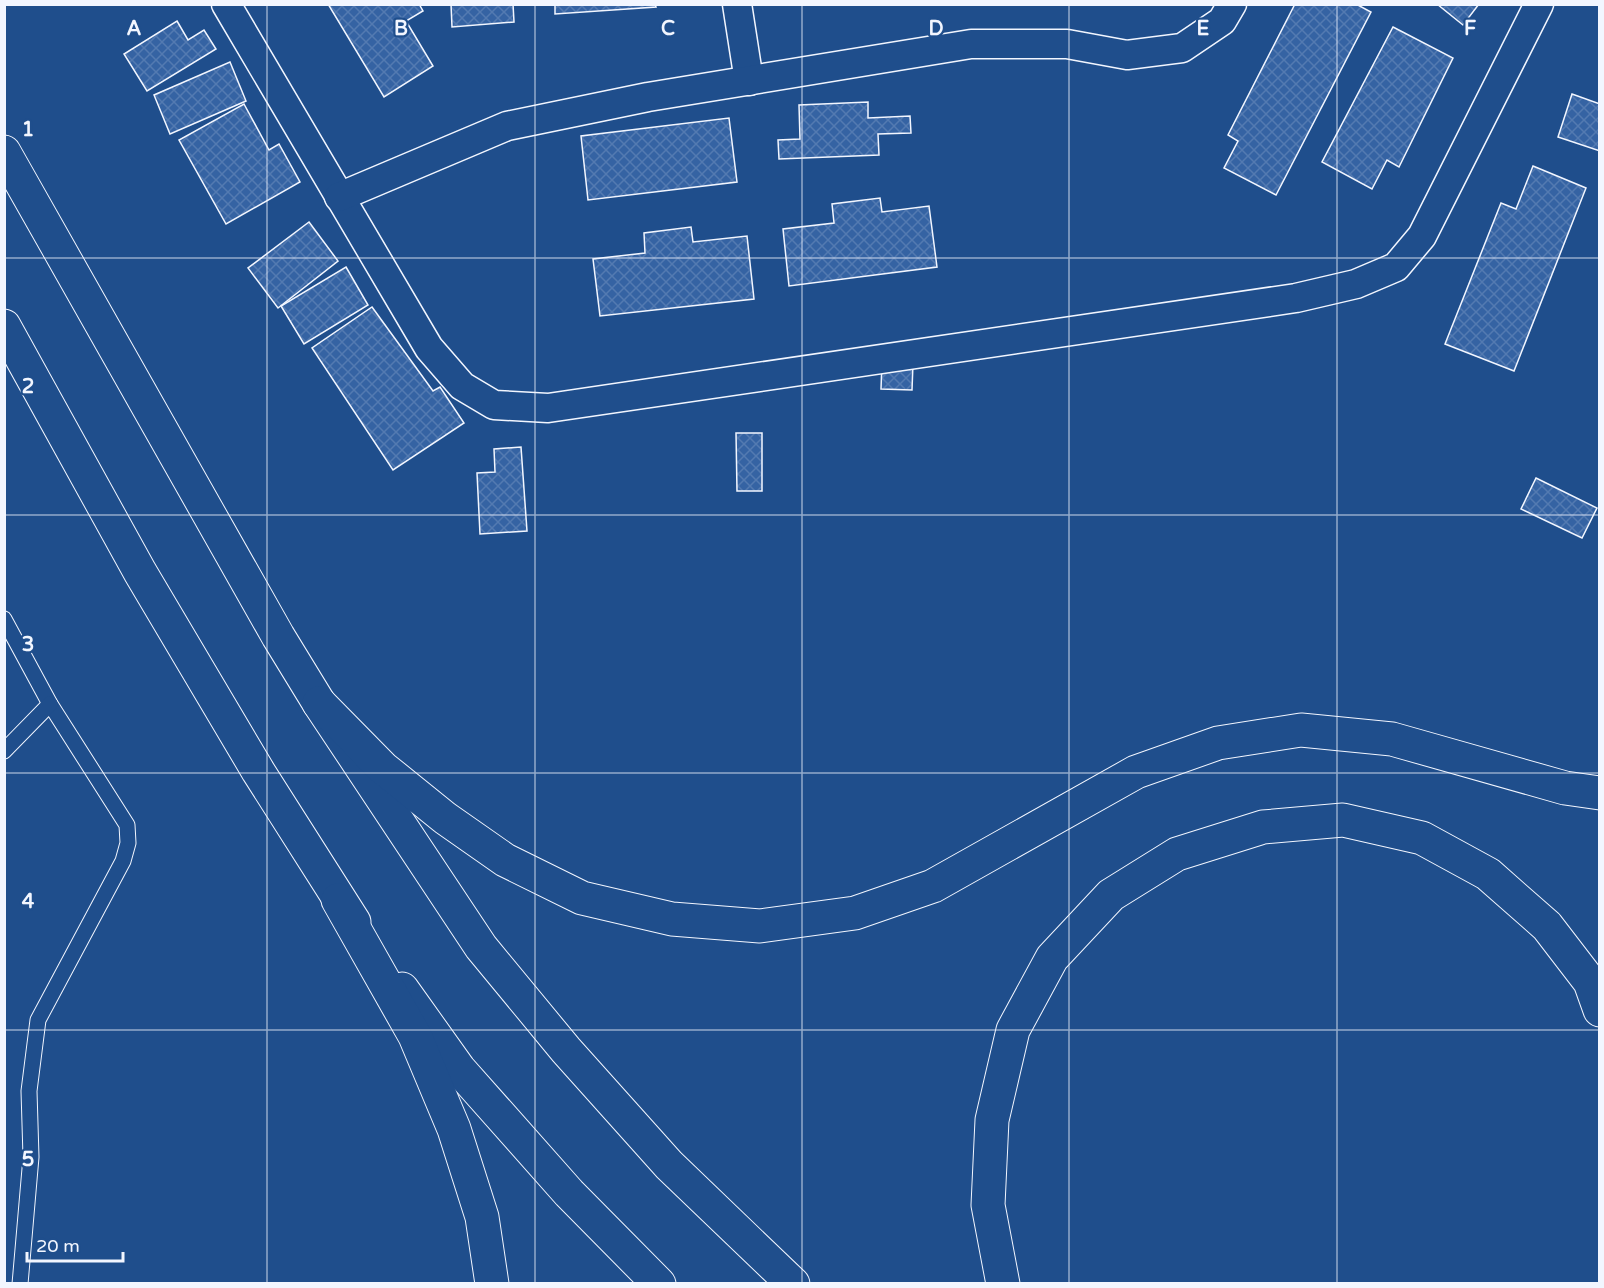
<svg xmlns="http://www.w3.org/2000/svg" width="1604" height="1288" viewBox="0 0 1604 1288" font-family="'Varela Round',sans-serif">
<defs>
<pattern id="building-cross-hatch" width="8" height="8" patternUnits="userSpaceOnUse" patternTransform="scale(1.5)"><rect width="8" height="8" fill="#3563a3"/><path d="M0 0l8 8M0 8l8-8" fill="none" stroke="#537ab1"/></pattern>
</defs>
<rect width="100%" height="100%" fill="#1f4e8c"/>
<g fill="url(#building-cross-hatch)" stroke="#f2f6ff" stroke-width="1.5">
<polygon points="328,4 419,4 423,11 406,21 433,66 384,97"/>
<polygon points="451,4 513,4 514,22 452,27"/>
<polygon points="555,4 655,4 656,7 555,14"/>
<polygon points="1295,4 1356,4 1371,12 1276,195 1224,168 1238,141 1228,135"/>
<polygon points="1437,4 1479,4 1463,25"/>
<polygon points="177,21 188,40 204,30 216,49 147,91 124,54"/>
<polygon points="1393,27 1453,58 1399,167 1387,160 1372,189 1322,162"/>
<polygon points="230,62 246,101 170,134 154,95"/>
<polygon points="1572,94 1600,104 1600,151 1558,137"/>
<polygon points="868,102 868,118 910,116 911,133 878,134 879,155 779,159 778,140 800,139 799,105"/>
<polygon points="244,104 269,150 279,144 300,182 226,224 179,140"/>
<polygon points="729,118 737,182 588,200 581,136"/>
<polygon points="1533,166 1586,188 1514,371 1445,344 1501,203 1516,209"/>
<polygon points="880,198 882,212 929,206 937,267 789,286 783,229 834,223 832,204"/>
<polygon points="309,222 338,261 278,308 248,268"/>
<polygon points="691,227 693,242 747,236 754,299 600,316 593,259 645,253 644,233"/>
<polygon points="346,267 368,305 304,344 281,306"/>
<polygon points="372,307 433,391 440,387 464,423 393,470 312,348"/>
<polygon points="882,362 913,363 912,390 881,389"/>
<polygon points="736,433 762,433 762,491 737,491"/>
<polygon points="521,447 527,531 480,534 477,473 495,472 494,449"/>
<polygon points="1536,478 1597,508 1582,538 1521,509"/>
</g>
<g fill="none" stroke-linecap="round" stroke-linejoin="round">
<g stroke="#f2f6ff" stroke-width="17">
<g id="service">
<polyline points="4,619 50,704 127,825 128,843 123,861 38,1020 29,1091 31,1157 20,1284"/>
<polyline points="4,751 50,704"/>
</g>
</g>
<g stroke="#f2f6ff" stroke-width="31">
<g id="minor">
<polyline points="226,4 429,348 462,386 494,405 548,408 1296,298 1356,284 1396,267 1422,236 1539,4"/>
<polyline points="737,4 749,81"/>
<polyline points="339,197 507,126 648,97 971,44 1067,44 1127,55 1182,48 1222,21 1232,4"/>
</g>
</g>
<g stroke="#f2f6ff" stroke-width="35">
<g id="secondary">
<polyline points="4,152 278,636 319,703 481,947 566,1050 669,1165 793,1284"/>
<polyline points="4,326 140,572 258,771 354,922"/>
<polyline points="402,989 459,1069 569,1193 659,1284"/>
</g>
</g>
<g stroke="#f2f6ff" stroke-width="35">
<g id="trunk">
<polyline points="319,703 383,768 445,818 505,860 582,898 672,919 760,926 855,913 933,886 1136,772 1218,743 1301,730 1392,739 1565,788 1600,793"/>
<polyline points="338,900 415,1036 454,1129 482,1217 492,1284"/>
<polyline points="1003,1284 988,1205 992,1120 1013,1030 1052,958 1111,895 1177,854 1263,827 1343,820 1422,838 1488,874 1547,926 1590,982 1600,1010"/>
</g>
</g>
<use href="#service" stroke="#1f4e8c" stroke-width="15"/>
<use href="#minor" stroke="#1f4e8c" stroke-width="28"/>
<use href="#secondary" stroke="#1f4e8c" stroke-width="33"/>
<use href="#trunk" stroke="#1f4e8c" stroke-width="33"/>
</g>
<path fill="none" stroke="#f2f6ff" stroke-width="1.5" stroke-opacity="0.55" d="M267,4v1280M535,4v1280M802,4v1280M1069,4v1280M1337,4v1280M4,258h1596M4,515h1596M4,773h1596M4,1030h1596"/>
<g font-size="20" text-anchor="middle" font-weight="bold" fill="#f2f6ff" stroke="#1f4e8c" stroke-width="4.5" stroke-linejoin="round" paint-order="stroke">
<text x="134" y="35">A</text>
<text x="401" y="35">B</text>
<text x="668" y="35">C</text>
<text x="936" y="35">D</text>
<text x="1203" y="35">E</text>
<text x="1470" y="35">F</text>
<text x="28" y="136">1</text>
<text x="28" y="393">2</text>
<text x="28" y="651">3</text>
<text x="28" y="908">4</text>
<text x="28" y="1166">5</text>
</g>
<rect width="1604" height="1288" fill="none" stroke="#f2f6ff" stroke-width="12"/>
<path d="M27 1252v9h96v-9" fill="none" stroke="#f2f6ff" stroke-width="3"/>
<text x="36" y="1252" font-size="18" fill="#f2f6ff" stroke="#1f4e8c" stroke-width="4.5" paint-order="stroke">20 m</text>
</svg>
